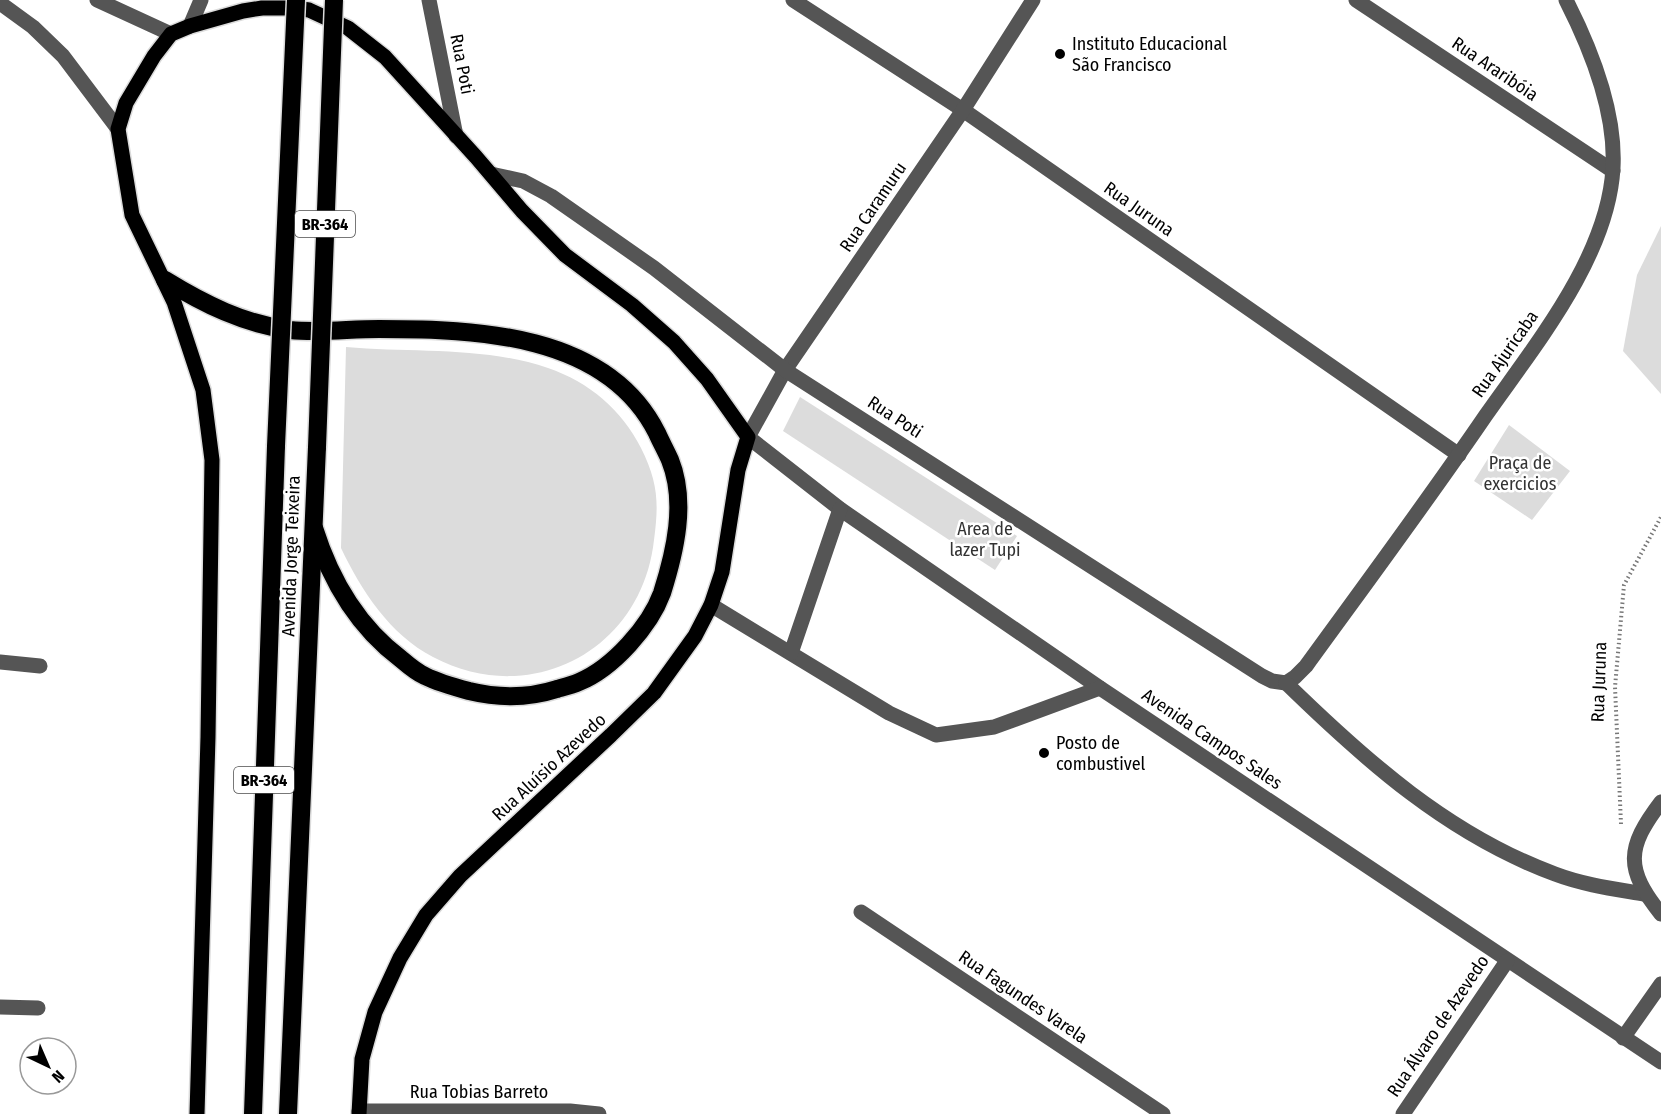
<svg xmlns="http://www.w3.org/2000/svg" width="1661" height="1114" viewBox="0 0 1661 1114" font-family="'Fira Sans Condensed',sans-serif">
<rect width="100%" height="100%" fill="#fff"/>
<g fill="#dcdcdc">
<polygon points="1661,226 1661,394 1623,351 1637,275"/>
<path d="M346,347c67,6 137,-1 202,21 41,14 74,42 93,80 17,34 18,55 13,92 -12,110 -123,169 -221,117 -43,-22 -72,-67 -92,-109z"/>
<polygon points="800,397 1017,536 995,570 783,431"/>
<polygon points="1509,425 1570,471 1532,520 1474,481"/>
</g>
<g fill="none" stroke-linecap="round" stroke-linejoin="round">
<g stroke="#dbdbdb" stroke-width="18">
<polyline id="major" points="197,1114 208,737 212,460 203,390 174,302 132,215 118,129 126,103 154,56 171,34 190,26 243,11 262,8 295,8 309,10 348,28 385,57 476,157 522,211 565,255 632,305 674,342 707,379 748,437 738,470 722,572 711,605 695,636 654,693 611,735 460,876 426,915 400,958 375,1012 362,1059 359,1114"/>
</g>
<g stroke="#dbdbdb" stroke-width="21">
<g id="highway">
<path d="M165,280c39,24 79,44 125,50 30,3 59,-1 89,-1 97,0 228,4 278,104 4,9 9,18 13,27 17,42 5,92 -8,133 -12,33 -49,75 -83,89 -7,3 -15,5 -22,7 -28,9 -59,9 -88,2 -15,-4 -30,-8 -44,-15 -9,-4 -17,-11 -24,-17 -44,-33 -71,-80 -87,-131"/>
<polyline points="253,1114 276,446"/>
<polyline points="288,1114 317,447"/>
</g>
</g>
<polyline stroke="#777" stroke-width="4" stroke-dasharray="1.5 3" stroke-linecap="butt" points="1621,824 1615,687 1624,585 1661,517"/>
<g stroke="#555" stroke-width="15">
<polyline points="97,0 171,34"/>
<polyline points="429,0 456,136"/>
<polyline points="793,0 963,110 1459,455"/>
<polyline points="1033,0 963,110 785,370 748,437 840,509 1100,688 1661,1062"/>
<polyline points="1356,0 1613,171"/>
<polyline points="0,3 33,27 63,56 118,129"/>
<polyline points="190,26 201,0"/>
<polyline points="491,174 523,181 551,196 654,268 785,370 1262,676 1272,681 1286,683"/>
<polyline points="711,605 889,713 936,735 994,727 1100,688"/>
<polyline points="791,653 840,509"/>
<polyline points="0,662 40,666"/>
<path d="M1286,683l9,-6 11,-11c61,-84 122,-166 180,-251 49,-70 122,-158 127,-247 3,-56 -22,-119 -47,-168"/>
<path d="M1286,683c80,78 163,152 269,191 29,11 60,15 89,20"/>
<path d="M1661,802c-35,46 -36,67 0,112"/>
<polyline points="861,912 1163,1114"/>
<polyline points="0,1007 38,1008"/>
<polyline points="1623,1038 1661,984"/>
<polyline points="359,1111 570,1111 599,1114"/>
<polyline points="1403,1114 1507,961"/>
</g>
<use href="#major" stroke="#000" stroke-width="15"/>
<use href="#highway" stroke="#000" stroke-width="18"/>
<g stroke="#dbdbdb" stroke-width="21" stroke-linecap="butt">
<g id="highway-bridge">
<polyline points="276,446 296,0"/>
<polyline points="317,447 334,0"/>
</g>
</g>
<use href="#highway-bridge" stroke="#000" stroke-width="18"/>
</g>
<g fill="#000" stroke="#fff" stroke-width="2">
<circle cx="1060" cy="54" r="6"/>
<circle cx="1044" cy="753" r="6"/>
</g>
<g text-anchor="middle" stroke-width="5" stroke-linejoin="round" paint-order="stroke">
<g fill="#fff" stroke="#4c4c4c" stroke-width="1.5">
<rect x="295" y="211" width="60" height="26" rx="4.5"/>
<rect x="234" y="767" width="60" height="26" rx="4.5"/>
</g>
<g font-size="16" font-weight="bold" fill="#000">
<text x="325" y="230">BR-364</text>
<text x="264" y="786">BR-364</text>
</g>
<g font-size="18" fill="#000" stroke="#fff" text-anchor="start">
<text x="1072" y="50">Instituto Educacional<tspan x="1072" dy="21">São Francisco</tspan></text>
<text x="1056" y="749">Posto de<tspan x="1056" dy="21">combustivel</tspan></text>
</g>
<g font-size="18" fill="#000" stroke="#fff">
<text transform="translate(462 64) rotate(79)" y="6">Rua Poti</text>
<text transform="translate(1495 69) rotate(34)" y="6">Rua Araribóia</text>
<text transform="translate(873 207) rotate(-56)" y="6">Rua Caramuru</text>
<text transform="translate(1139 209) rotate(35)" y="6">Rua Juruna</text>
<text transform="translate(1505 354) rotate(-55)" y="6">Rua Ajuricaba</text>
<text transform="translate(895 417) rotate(33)" y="6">Rua Poti</text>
<text transform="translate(291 556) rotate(-88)" y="6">Avenida Jorge Teixeira</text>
<text transform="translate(1599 682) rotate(-88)" y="6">Rua Juruna</text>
<text transform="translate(1212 739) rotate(34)" y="6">Avenida Campos Sales</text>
<text transform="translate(549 767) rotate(-43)" y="6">Rua Aluísio Azevedo</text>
<text transform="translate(1023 997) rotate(34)" y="6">Rua Fagundes Varela</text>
<text transform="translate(1438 1026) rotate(-56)" y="6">Rua Álvaro de Azevedo</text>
<text x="479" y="1098">Rua Tobias Barreto</text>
</g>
<g font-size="18" fill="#333" stroke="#fff">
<text x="1520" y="469">Praça de<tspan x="1520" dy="21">exercicios</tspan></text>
<text x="985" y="535">Area de<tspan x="985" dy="21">lazer Tupi</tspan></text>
</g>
</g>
<g transform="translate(48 1066) rotate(136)"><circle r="28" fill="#ffffff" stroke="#999999" stroke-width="1.5"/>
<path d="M0-4.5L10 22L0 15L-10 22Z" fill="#000000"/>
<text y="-9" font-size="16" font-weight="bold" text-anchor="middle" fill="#000000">N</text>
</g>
</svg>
